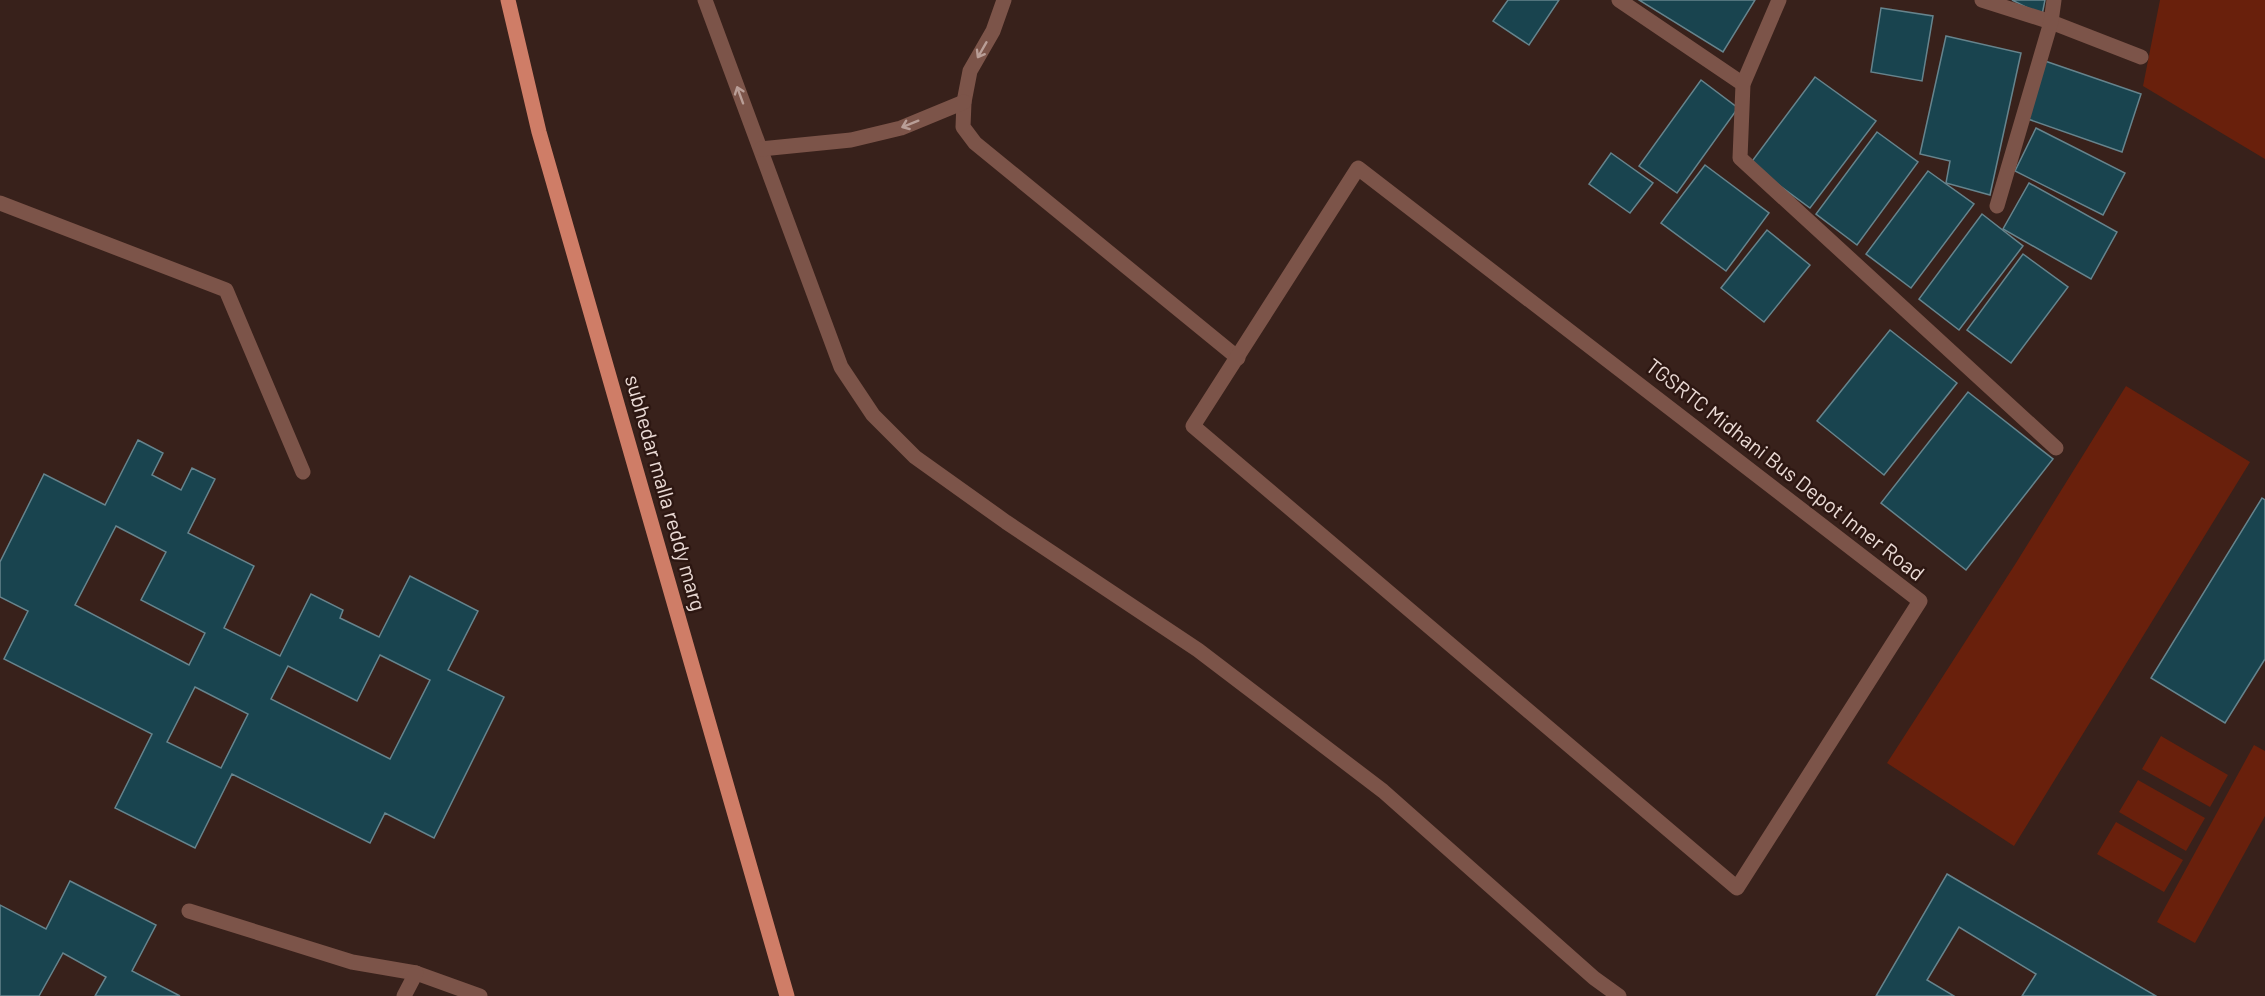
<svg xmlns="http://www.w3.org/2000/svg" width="2265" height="996" viewBox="0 0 2265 996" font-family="Barlow,sans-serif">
<rect width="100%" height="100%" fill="#38211b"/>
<g fill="#69200c">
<polygon points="2160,0 2265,0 2265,159 2143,86"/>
<polygon points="2126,386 2250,462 2014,846 1887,763 2016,563"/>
<polygon points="2161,736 2228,775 2210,807 2142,769"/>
<polygon points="2254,745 2265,751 2265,816 2195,943 2157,922"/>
<polygon points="2138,780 2205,818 2186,851 2119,812"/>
<polygon points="2116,822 2183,860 2164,892 2097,854"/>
</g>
<g fill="#19444f" stroke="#66848d" stroke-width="1.5" fill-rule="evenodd">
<polygon points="1508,0 1559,0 1529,45 1493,21"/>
<polygon points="1639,0 1755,0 1723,52"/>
<polygon points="2012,0 2045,0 2042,15"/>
<polygon points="1881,8 1933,16 1922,81 1871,72"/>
<polygon points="1946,36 2021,53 1990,195 1946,183 1950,161 1920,154"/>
<polygon points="2045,61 2141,94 2122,152 2025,118"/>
<polygon points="1815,77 1876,121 1810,208 1750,164"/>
<polygon points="1701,80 1738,108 1677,193 1639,166"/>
<polygon points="2036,128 2125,173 2103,215 2015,171"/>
<polygon points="1877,132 1918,162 1857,245 1816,214"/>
<polygon points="1611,153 1653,183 1630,213 1589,184"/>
<polygon points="1705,165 1769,213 1726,271 1661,223"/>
<polygon points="1928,171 1974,204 1911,288 1866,254"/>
<polygon points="2029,183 2117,232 2091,279 2003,229"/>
<polygon points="1982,214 2023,246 1959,330 1919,299"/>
<polygon points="1767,230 1810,265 1764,322 1721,288"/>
<polygon points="2023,254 2068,287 2011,363 1967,330"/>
<polygon points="1890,330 1957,383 1884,475 1817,421"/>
<polygon points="1968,392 2053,459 1966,570 1881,503"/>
<path d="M138,440l25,13 -11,22 29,15 11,-22 23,11 -27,54 66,33 -30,62 56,28 31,-62 32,16 -3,8 39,19 31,-61 68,35 -30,59 56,27 -70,141 -49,-25 -15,30 -138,-69 -37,74 -80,-40 37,-74 -148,-75 24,-48 -28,-14v-35l44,-88 61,31zM116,526l50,26 -25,48 64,33 -16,32 -114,-60zM380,655l50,25 -40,79 -119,-60 17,-33 69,35zM195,687l53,27 -27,54 -54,-26z"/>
<polygon points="2262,498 2265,500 2265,659 2225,723 2151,678"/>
<polygon points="1947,874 2156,996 2022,996 2036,974 1959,927 1927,980 1954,996 1876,996"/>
<polygon points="70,881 156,925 132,971 180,996 95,996 106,977 63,953 39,996 0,996 0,905 46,929"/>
</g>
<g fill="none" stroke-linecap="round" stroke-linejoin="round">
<g stroke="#7c5449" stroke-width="15">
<polyline points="705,0 841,367 873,415 915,457 1006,522 1198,650 1383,791 1594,978 1619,996"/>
<polyline points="1004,0 993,31 970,71 964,102 963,127 975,143 1238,358"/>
<polyline points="1619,0 1743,84"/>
<polyline points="1779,0 1743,84 1740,158 2056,448"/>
<polyline points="1982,0 2051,22 2141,57"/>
<polyline points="761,149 851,140 901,128 964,102"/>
<polygon points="1358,168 1920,601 1737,888 1193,426"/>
<polyline points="0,203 226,290 303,472"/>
<polyline points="1997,206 2051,22 2054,0"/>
<polyline points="189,911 352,962 416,973 480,996"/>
<polyline points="404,996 416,973"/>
</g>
<polyline stroke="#cf7d67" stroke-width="15" points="508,0 539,132 787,996"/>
</g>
<defs><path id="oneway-shaft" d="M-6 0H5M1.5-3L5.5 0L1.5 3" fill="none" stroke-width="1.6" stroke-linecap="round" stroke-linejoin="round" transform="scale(1.5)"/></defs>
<g stroke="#b99e97">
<use href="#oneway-shaft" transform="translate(982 50) rotate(120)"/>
<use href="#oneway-shaft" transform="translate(740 95) rotate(-110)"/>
<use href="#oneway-shaft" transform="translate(910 124) rotate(158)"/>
</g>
<g text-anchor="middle" stroke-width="5" stroke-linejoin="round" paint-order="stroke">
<g font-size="21" fill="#ebdbd6" stroke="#2d1712">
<text transform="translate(1785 470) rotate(38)" y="7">TGSRTC Midhani Bus Depot Inner Road</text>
<text transform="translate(665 493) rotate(74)" y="7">subhedar malla reddy marg</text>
</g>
</g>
</svg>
